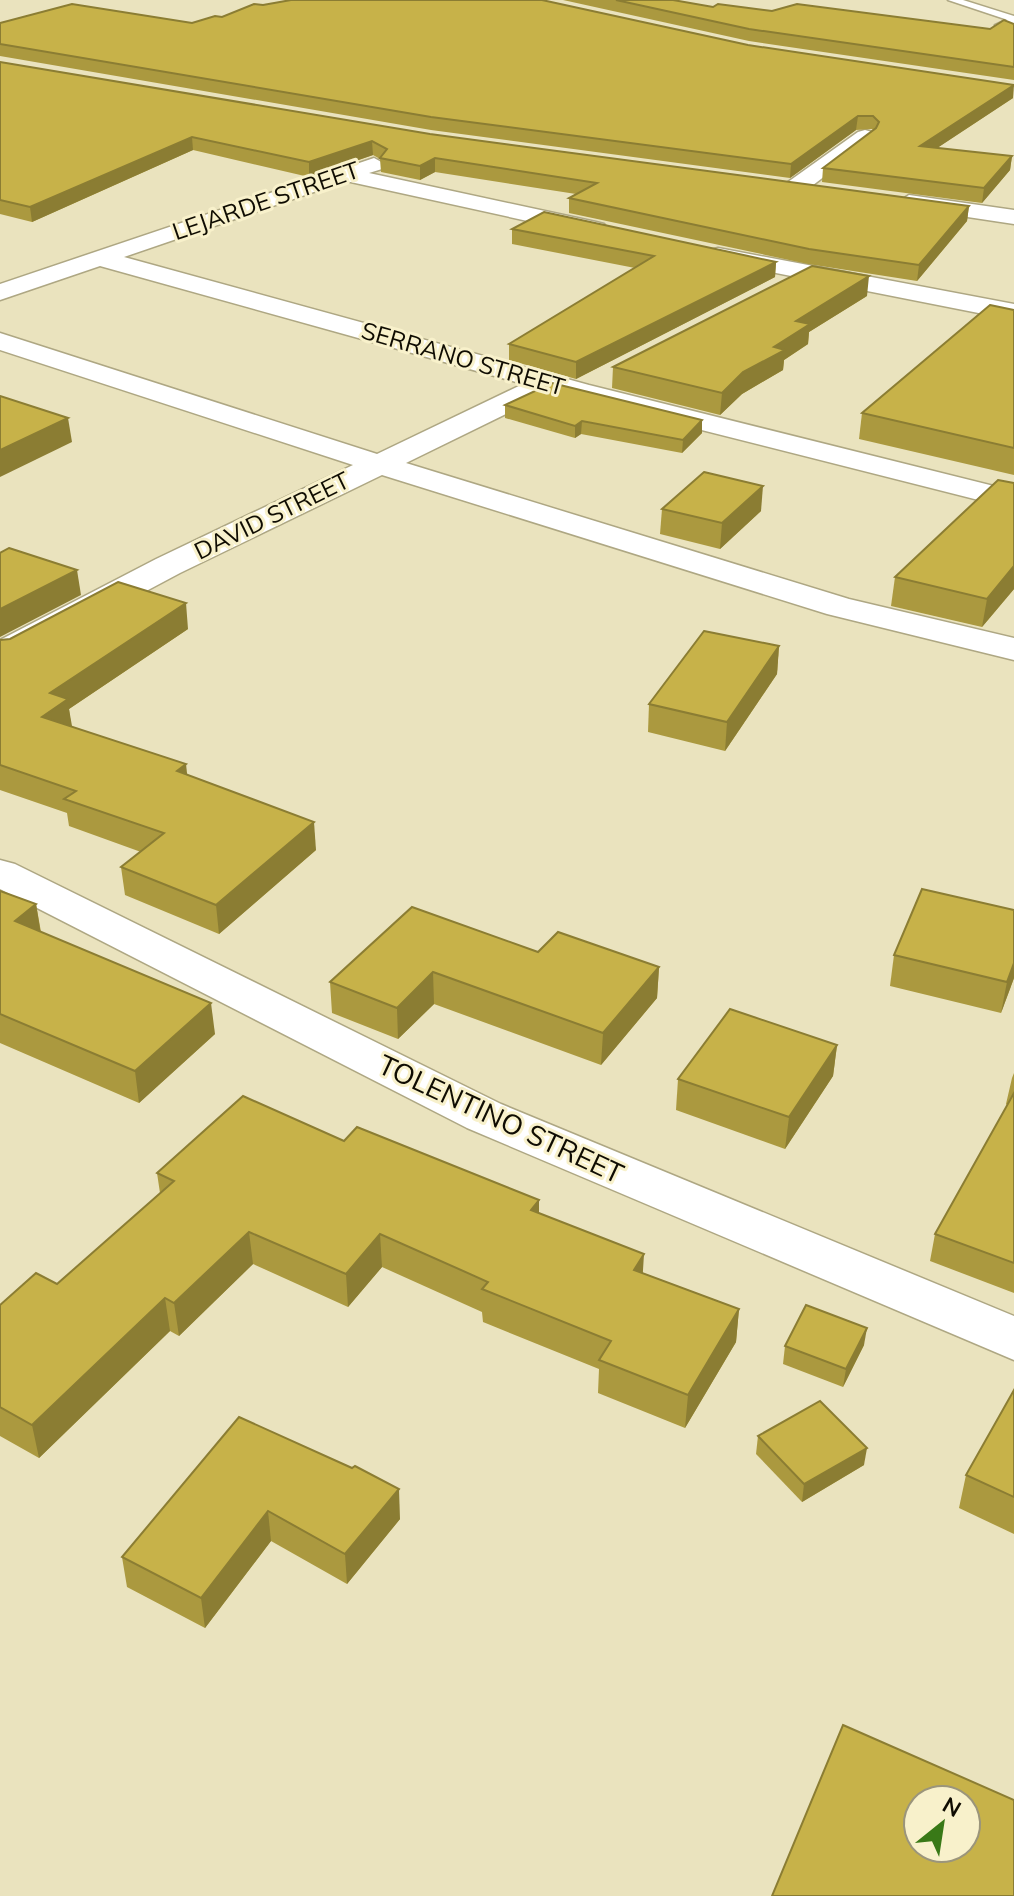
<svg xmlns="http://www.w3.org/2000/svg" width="1014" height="1896" viewBox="0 0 1014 1896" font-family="Mulish,sans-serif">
<rect width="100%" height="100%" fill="#eae3be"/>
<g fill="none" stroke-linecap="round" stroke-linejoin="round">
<g stroke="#aea783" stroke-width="3">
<polygon id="service" points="948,0 963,0 1014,16 1014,22"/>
</g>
<g stroke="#aea783" stroke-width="3">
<g id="minor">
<polygon points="1014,16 1014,35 995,25"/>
<polygon points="865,130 872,132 875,136 872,140 804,192 788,192 785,187 788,182 858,132"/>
<polygon points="374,158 385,164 382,169 369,173 596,222 604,224 608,229 604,234 596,236 346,181 124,257 589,385 1014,491 1014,509 551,392 406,463 849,599 1014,638 1014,660 827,614 382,475 180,573 13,662 0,665 0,640 156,559 353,465 0,350 0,333 377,454 523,384 100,266 0,300 0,284"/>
<polygon points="909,195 1014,210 1014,224 901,207 898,202"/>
<polygon points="718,248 1014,304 1014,320 710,260 706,255 710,250"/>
<polygon points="0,860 15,864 501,1104 1014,1316 1014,1360 467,1128 0,889"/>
</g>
</g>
<use href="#service" fill="#fff" fill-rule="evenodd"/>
<use href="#minor" fill="#fff" fill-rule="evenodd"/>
</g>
<g fill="#ab993f">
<polygon points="563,0 673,0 713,7 990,29 1014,24 1014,80 749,41"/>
<polygon points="222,17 748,45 1013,98 937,148 1012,156 1010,170 982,203 822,182 823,168 873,130 872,129 856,130 790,178 431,130 0,56 0,23 192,23"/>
<polygon points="0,62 430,134 969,206 967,221 917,281 808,264 569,213 569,198 576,194 435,172 420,180 381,172 380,159 373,155 309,177 193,150 32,222 0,214"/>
<polygon points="512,229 776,262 775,277 576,379 509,360 509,344 635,268 512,244"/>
<polygon points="867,296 809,332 808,344 784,360 783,370 742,394 720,415 612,388 613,367"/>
<polygon points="1014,310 1014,475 859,439 862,413"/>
<polygon points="505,405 702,433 682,453 581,434 575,438 505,418"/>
<polygon points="1014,483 1014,589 982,627 891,606 895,577"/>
<polygon points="662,509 761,511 720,549 660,534"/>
<polygon points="188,629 69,709 71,726 187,775 316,850 219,934 125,895 121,867 141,852 69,826 67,813 0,790 0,640"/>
<polygon points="779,646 777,674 725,751 648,732 649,704"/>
<polygon points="0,891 36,904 41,932 215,1034 139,1103 0,1043"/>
<polygon points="1014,910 1014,978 1001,1013 890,986 894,955"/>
<polygon points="538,952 659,967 657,998 601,1065 434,1004 398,1039 332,1013 330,982"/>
<polygon points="837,1045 833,1076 785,1149 676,1110 678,1079"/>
<polygon points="1014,1073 1014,1293 930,1261 935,1234 1007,1105 1006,1104 1012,1078"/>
<polygon points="344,1141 539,1200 539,1214 643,1273 739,1309 736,1342 685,1428 598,1393 599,1369 483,1322 482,1312 382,1267 348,1307 253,1264 179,1336 170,1331 39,1458 0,1436 0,1305 57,1284 160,1193 157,1173"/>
<polygon points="864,1345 843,1387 783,1364 785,1346"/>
<polygon points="1014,1390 1014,1534 959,1508 966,1475"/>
<polygon points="239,1417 400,1519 347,1584 271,1541 205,1628 127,1587 122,1557"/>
<polygon points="758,1436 864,1465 802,1502 756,1454"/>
</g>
<g fill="#8b7d33">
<polygon points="1014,85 1013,98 919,160 920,146"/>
<polygon points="858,116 856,130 790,178 791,164"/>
<polygon points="192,137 193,150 32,222 30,207"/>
<polygon points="372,141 373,155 309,177 309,162"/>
<polygon points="1012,156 1010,170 982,203 984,188"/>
<polygon points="435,158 435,172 420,180 420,166"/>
<polygon points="969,206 967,221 917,281 919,265"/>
<polygon points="776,262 775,277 576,379 576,362"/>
<polygon points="869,276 867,296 809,332 808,344 784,360 783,370 742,394 720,415 722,393 743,372 774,347 796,321"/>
<polygon points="68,418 72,442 0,477 0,450"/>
<polygon points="702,420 702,433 682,453 683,440"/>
<polygon points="582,421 581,434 575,438 575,426"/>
<polygon points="763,486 761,511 720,549 722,523"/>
<polygon points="1014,566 1014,589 982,627 987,599"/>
<polygon points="77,570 81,595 0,637 0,609"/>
<polygon points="186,603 188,629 69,709 72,726 46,743 42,717 50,693"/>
<polygon points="779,646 777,674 725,751 727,722"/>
<polygon points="186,764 189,791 177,771"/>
<polygon points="314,822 316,850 219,934 216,905"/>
<polygon points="36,904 41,935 15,921"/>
<polygon points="1014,963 1014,978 1001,1013 1007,982"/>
<polygon points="659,967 657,998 601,1065 603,1033"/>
<polygon points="433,972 434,1004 398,1039 397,1008"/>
<polygon points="211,1003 215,1034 139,1103 135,1071"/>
<polygon points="837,1045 833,1076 785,1149 789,1117"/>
<polygon points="539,1200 539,1232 531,1210"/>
<polygon points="249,1232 253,1264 179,1336 174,1303"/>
<polygon points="380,1234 382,1267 348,1307 346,1274"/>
<polygon points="644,1254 642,1287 634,1270"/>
<polygon points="165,1298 170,1331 39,1458 32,1425"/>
<polygon points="739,1309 736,1342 685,1428 688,1395"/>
<polygon points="867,1328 864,1345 843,1387 846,1369"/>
<polygon points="867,1448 864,1465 802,1502 804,1484"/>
<polygon points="399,1489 400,1519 347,1584 345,1554"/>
<polygon points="268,1511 271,1541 205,1628 201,1598"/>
</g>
<g fill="#c7b249" stroke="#8b7d33" stroke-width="2" fill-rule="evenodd">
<polygon points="291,0 542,0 748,45 1014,85 920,146 1012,156 984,188 823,168 876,128 879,122 873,116 858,116 791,164 431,117 0,44 0,23 72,4 192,23 215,16 222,17 254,4 263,5"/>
<polygon points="616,0 673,0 713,7 718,4 772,11 797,4 990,29 1004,20 1014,24 1014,67 749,29"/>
<polygon points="0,62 430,134 969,206 919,265 809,249 569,198 597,183 435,158 420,166 380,158 387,149 372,141 309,162 192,137 30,207 0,200"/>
<polygon points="544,212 776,262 576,362 509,344 654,256 512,229"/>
<polygon points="812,266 869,276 796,321 810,324 774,347 785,350 743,372 722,393 613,367"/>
<polygon points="990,305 1014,310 1014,448 862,413"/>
<polygon points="552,383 702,420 683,440 582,421 575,426 505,405"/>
<polygon points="0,396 68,418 0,450"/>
<polygon points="704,472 763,486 722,523 662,509"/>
<polygon points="998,480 1014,483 1014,566 987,599 895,577"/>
<polygon points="9,548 77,570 0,609 0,553"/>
<polygon points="118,582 186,603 50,693 68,699 42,717 186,764 177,771 314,822 216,905 121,867 164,833 64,799 76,791 0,765 0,640 10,639"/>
<polygon points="704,631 779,646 727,722 649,704"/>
<polygon points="922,889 1014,910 1014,963 1007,982 894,955"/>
<polygon points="0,891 36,904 15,921 211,1003 135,1071 0,1014"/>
<polygon points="412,907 538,952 558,932 659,967 603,1033 433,972 397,1008 330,982"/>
<polygon points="730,1009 837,1045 789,1117 678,1079"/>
<polygon points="1014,1093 1014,1263 935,1234"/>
<polygon points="243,1096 344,1141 357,1127 539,1200 531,1210 644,1254 634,1270 739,1309 688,1395 599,1360 611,1341 482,1289 488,1282 380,1234 346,1274 249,1232 174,1303 165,1298 32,1425 0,1407 0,1305 36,1273 57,1284 174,1181 157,1173"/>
<polygon points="806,1305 867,1328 846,1369 785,1346"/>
<polygon points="1014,1390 1014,1497 966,1475"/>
<polygon points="820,1401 867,1448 804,1484 758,1436"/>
<polygon points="239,1417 352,1468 355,1466 399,1489 345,1554 268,1511 201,1598 122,1557"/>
<path d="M843,1725l171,75v96h-242zM918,1800h48v48h-48z"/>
</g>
<g text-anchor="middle" stroke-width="6" stroke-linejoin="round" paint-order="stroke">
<g font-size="24" fill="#0f0c02" stroke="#f8f1cb">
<text transform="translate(266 201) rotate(-19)" y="8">LEJARDE STREET</text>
<text transform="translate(463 359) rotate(16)" y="8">SERRANO STREET</text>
<text transform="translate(272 516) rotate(-26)" y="8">DAVID STREET</text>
</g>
<g font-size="28" fill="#0f0c02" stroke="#f8f1cb">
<text transform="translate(501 1119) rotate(25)" y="10">TOLENTINO STREET</text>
</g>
</g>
<g transform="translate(942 1824) rotate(30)"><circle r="38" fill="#f8f1cb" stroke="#9b957b" stroke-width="2"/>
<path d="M0-6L14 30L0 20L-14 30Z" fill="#397917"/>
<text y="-12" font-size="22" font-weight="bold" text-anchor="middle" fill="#0f0c02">N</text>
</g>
</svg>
